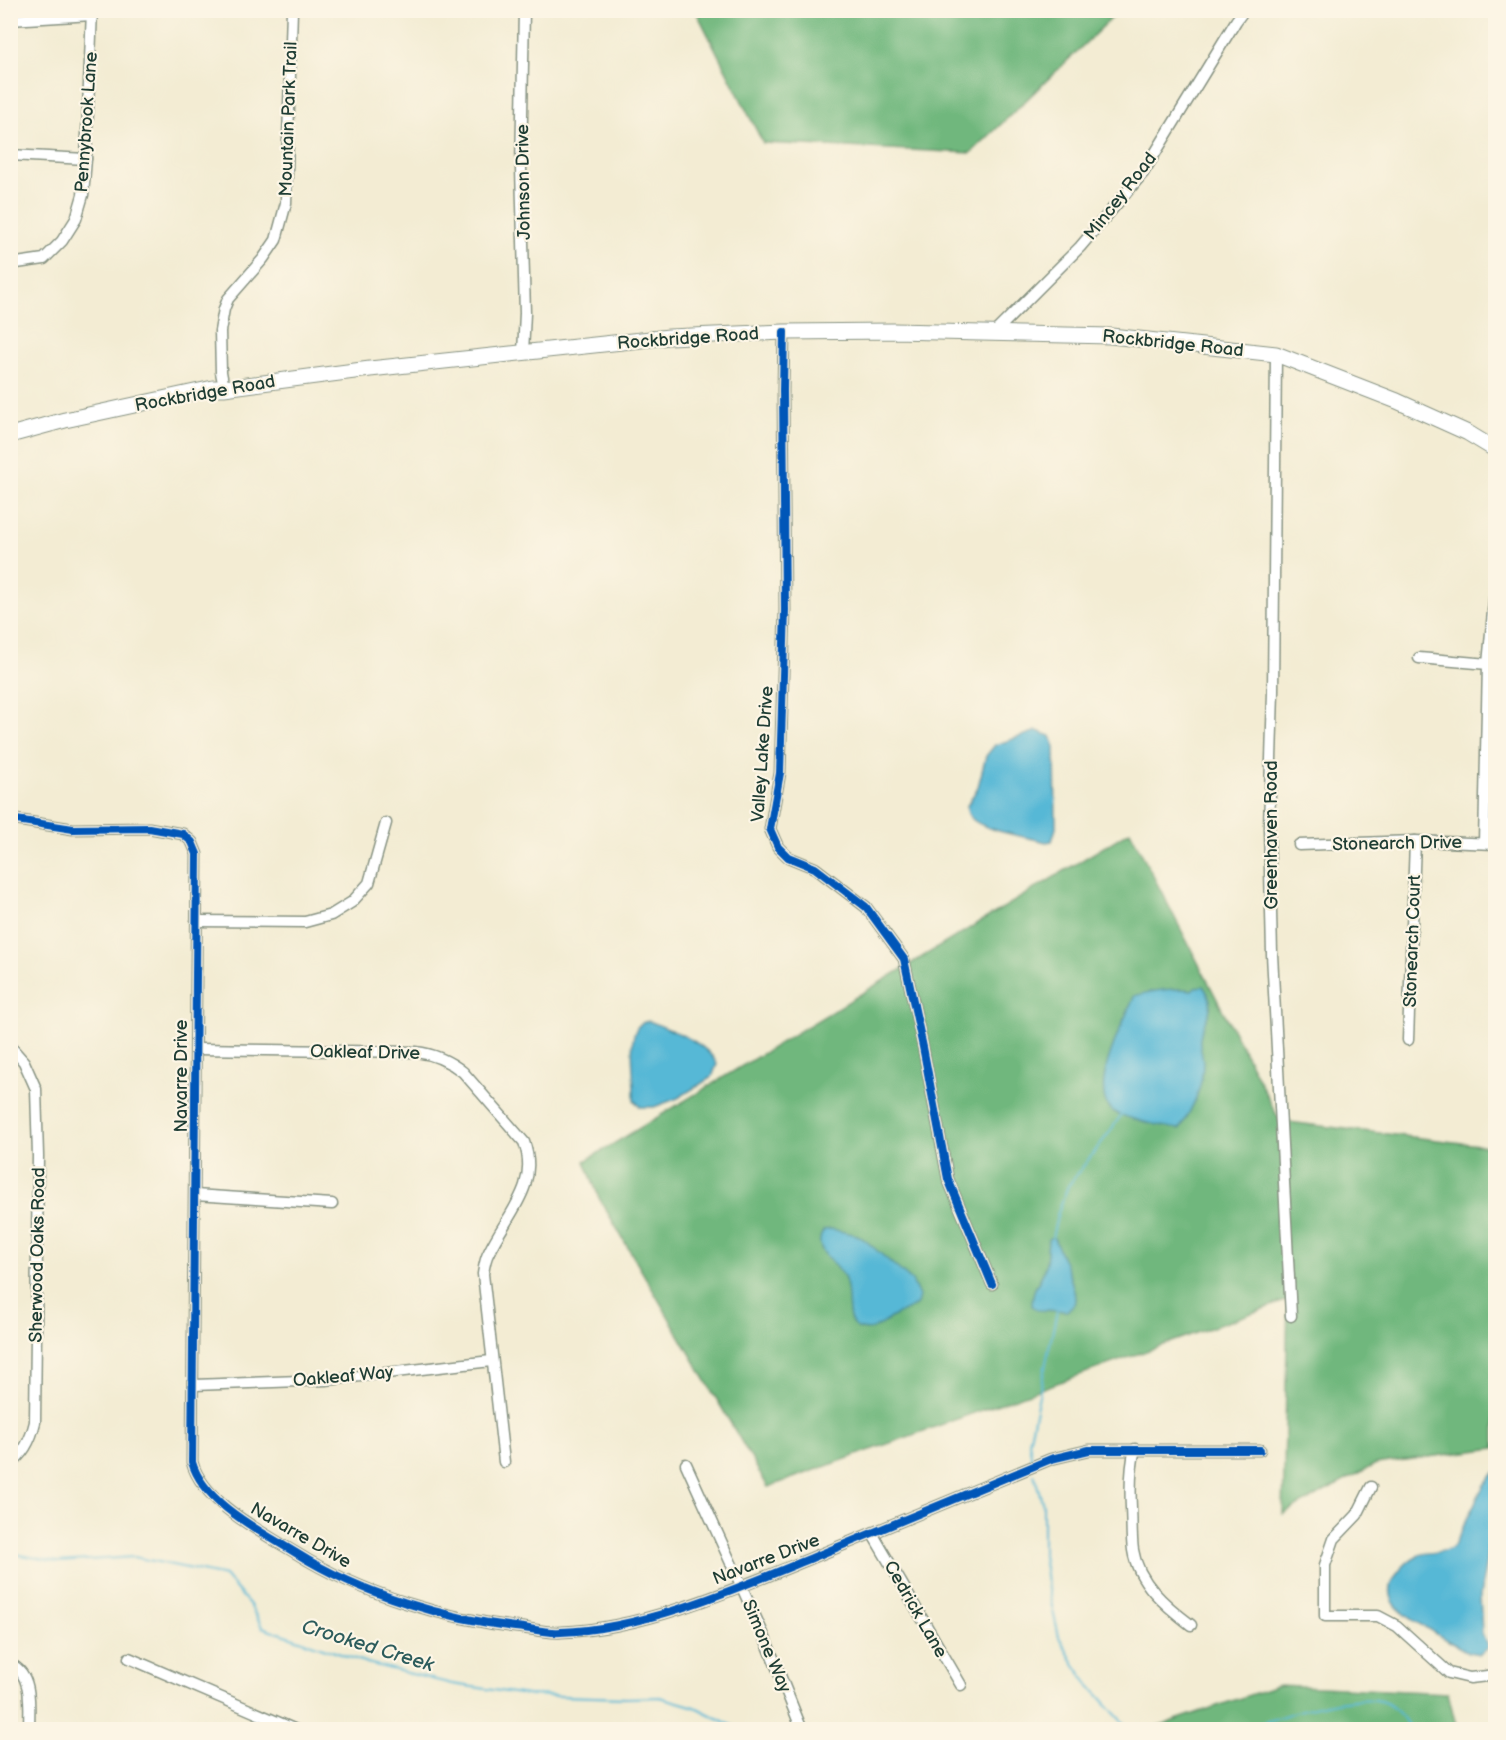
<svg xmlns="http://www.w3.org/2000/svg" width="1506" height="1740" viewBox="0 0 1506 1740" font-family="'Balsamiq Sans',sans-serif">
<rect width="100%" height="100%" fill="#fcf5e5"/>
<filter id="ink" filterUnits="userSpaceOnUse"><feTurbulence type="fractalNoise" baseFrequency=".0167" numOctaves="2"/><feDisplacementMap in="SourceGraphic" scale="12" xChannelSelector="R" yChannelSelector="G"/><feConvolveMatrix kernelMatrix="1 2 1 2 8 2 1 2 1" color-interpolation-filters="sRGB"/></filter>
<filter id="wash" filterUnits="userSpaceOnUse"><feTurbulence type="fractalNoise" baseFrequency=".008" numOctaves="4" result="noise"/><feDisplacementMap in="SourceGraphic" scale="24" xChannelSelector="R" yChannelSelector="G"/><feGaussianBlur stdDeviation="1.35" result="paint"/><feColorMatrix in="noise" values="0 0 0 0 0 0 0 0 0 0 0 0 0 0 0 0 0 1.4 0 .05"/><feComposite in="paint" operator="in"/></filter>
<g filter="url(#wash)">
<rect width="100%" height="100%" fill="#f3ecd3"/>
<g fill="#6fb77d" stroke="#477a58" stroke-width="1.5">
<polygon points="696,11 1119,11 971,153 763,143"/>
<polygon points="1130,831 1280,1121 1495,1147 1495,1448 1376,1464 1283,1514 1288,1300 768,1487 599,1198 585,1161"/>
<polygon points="1279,1685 1448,1693 1457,1729 1149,1729"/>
</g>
<g fill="#57b8d6" stroke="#3b7a85" stroke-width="1.5">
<path d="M1037,731l14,5 4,11 1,81 -4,13 -6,1c-17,-5 -70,-12 -77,-27 -2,-3 -2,-6 -2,-9l11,-19 8,-31 9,-11z"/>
<path d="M1203,986c18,24 -2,33 -3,53 -1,7 3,16 3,24 0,25 -10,44 -23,66 -12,-1 -63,-12 -70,-20 -21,-24 14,-87 24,-113 20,-6 38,-9 58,-6l3,-3z"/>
<path d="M649,1021c21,9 57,20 68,43l-5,13 -34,21 -24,9h-14l-6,-7c1,-18 -5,-54 1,-68 2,-7 7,-10 14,-11z"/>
<path d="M831,1229l26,6 8,5 47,41 7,15 -2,9c-8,4 -17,8 -25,12 -12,7 -19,17 -34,11 -15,-6 -6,-37 -14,-51 -9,-15 -34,-28 -20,-47z"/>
<path d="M1049,1238h5c5,12 26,55 20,66 -1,1 -6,6 -7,7l-30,-1 -5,-4c0,-22 9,-22 13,-40 3,-9 1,-19 4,-28z"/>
<path d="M1495,1472v64l-7,14 -8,46 2,37 6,14 -8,7 -12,-2c-13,-7 -27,-15 -40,-23 -20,-12 -51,-27 -31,-55 4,-6 13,-15 20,-18 12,-6 25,-1 36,-9l31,-62z"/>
</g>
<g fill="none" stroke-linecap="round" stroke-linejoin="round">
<g stroke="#57b8d6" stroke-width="2">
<polyline points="1052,1238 1058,1212 1068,1186 1109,1133 1121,1115"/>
<polyline points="1032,1460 1029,1442 1057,1311"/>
<polyline points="1034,1474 1043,1505 1043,1555 1048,1589 1059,1637 1073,1662 1090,1686 1127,1727 1131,1730"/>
<polyline points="10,1553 58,1562 134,1557 225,1576 250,1605 262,1627 367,1663 452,1684 527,1695 626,1698 660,1697 695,1707 741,1730"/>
<path d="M1243,1730c39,-14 92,-34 133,-30 15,2 29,17 34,30"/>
</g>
</g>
</g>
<g filter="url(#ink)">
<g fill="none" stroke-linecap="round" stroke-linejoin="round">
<g stroke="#899484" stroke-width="13">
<g id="street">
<polyline points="10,20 92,15"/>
<polyline points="10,155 86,159"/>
<polyline points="10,264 44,259 62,241 76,219 83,195 86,159 92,10"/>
<polyline points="784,332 783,390 785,610 780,773 770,829 778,847 788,857 815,868 866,907 904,959 923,1047 948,1179 992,1284"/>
<polyline points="993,334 1080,247 1143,173 1236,21 1244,10"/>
<polyline points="523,353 525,313 521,168 524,10"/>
<polyline points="1276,354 1273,692 1269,827 1272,954 1291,1316"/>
<polyline points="224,388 221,372 220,331 224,309 228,299 263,259 276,240 286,203 292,10"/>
<polyline points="1419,658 1488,664"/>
<path d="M10,819l63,10 76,-1 34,6 9,8 5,12 -5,608c11,41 70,70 104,91 65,41 152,67 228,75 12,2 25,5 37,4 84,-3 177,-44 253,-75 79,-32 158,-65 237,-98l38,-9h171"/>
<polyline points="1484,843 1488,664 1496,580"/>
<polyline points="1299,845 1415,841 1496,844"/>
<polyline points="196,921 305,922 331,915 352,902 369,883 386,823"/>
<polyline points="1408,1040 1415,841"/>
<path d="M10,1046l14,16 12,27 2,67 -3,266c-4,17 -11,32 -25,41"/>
<path d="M197,1049l219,3c18,2 32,8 47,20l61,70c16,44 -17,72 -35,110 -4,7 -5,15 -6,22l21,188"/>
<polyline points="195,1195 332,1204"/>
<polyline points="194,1385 326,1380 491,1361"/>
<path d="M1135,1449c-5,19 -5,39 -4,59 1,14 0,28 2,42 5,33 33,56 58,75"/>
<polyline points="686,1464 765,1638 802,1730"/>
<polyline points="1371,1487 1357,1515 1334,1539 1325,1565 1325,1616 1378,1616 1397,1626 1449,1673 1470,1678 1496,1675"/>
<polyline points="872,1533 961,1685"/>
<polyline points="129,1658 296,1730"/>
<path d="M10,1664c24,10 19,44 19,66"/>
</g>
</g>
<g stroke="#899484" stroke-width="17">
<polyline id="secondary" points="10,435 65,420 213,388 224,388 370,369 669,337 784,332 894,331 1111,336 1276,354 1397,401 1468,433 1496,450"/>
</g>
<use href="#street" stroke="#fff" stroke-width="10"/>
<use href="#secondary" stroke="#fff" stroke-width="15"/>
<g stroke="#fcf5e5" stroke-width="11">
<g id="cycleway">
<polyline points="784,332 783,390 785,610 780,773 770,829 778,847 788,857 815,868 866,907 904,959 923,1047 948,1179 992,1284"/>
<path d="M10,819l63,10 76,-1 34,6 9,8 5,12 -5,608c11,41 70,70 104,91 65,41 152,67 228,75 12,2 25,5 37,4 84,-3 177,-44 253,-75 79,-32 158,-65 237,-98l38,-9h171"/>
</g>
</g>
<use href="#cycleway" stroke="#0057b8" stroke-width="8"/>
</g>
</g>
<g text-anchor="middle" stroke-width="4.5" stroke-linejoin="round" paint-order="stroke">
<g font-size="18" fill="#1f3d34" stroke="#fcf5e5">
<text transform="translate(288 119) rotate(-88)" y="6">Mountain Park Trail</text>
<text transform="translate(86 122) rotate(-86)" y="6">Pennybrook Lane</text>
<text transform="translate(523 182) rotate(-91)" y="6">Johnson Drive</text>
<text transform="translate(1120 196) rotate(-52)" y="6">Mincey Road</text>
<text transform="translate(688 338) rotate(-4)" y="6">Rockbridge Road</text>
<text transform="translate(1173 343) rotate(6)" y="6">Rockbridge Road</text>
<text transform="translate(205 393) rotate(-10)" y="6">Rockbridge Road</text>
<text transform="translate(762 754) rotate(-86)" y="6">Valley Lake Drive</text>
<text transform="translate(1271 835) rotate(-90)" y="6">Greenhaven Road</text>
<text transform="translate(1397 843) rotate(-1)" y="6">Stonearch Drive</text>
<text transform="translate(1412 941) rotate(-88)" y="6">Stonearch Court</text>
<text transform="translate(365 1052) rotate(1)" y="6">Oakleaf Drive</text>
<text transform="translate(181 1076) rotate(-90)" y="6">Navarre Drive</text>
<text transform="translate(37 1255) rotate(-89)" y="6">Sherwood Oaks Road</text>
<text transform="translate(343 1376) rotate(-5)" y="6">Oakleaf Way</text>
<text transform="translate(301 1535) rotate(30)" y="6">Navarre Drive</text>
<text transform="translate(766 1559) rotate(-21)" y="6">Navarre Drive</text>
<text transform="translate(916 1609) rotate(60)" y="6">Cedrick Lane</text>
<text transform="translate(767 1646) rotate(67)" y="6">Simone Way</text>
</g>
<g font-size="20" font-style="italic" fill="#2d5c5c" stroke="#fcf5e5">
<text transform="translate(368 1645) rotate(17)" y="7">Crooked Creek</text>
</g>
</g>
<rect width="1506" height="1740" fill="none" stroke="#fcf5e5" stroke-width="36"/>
</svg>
